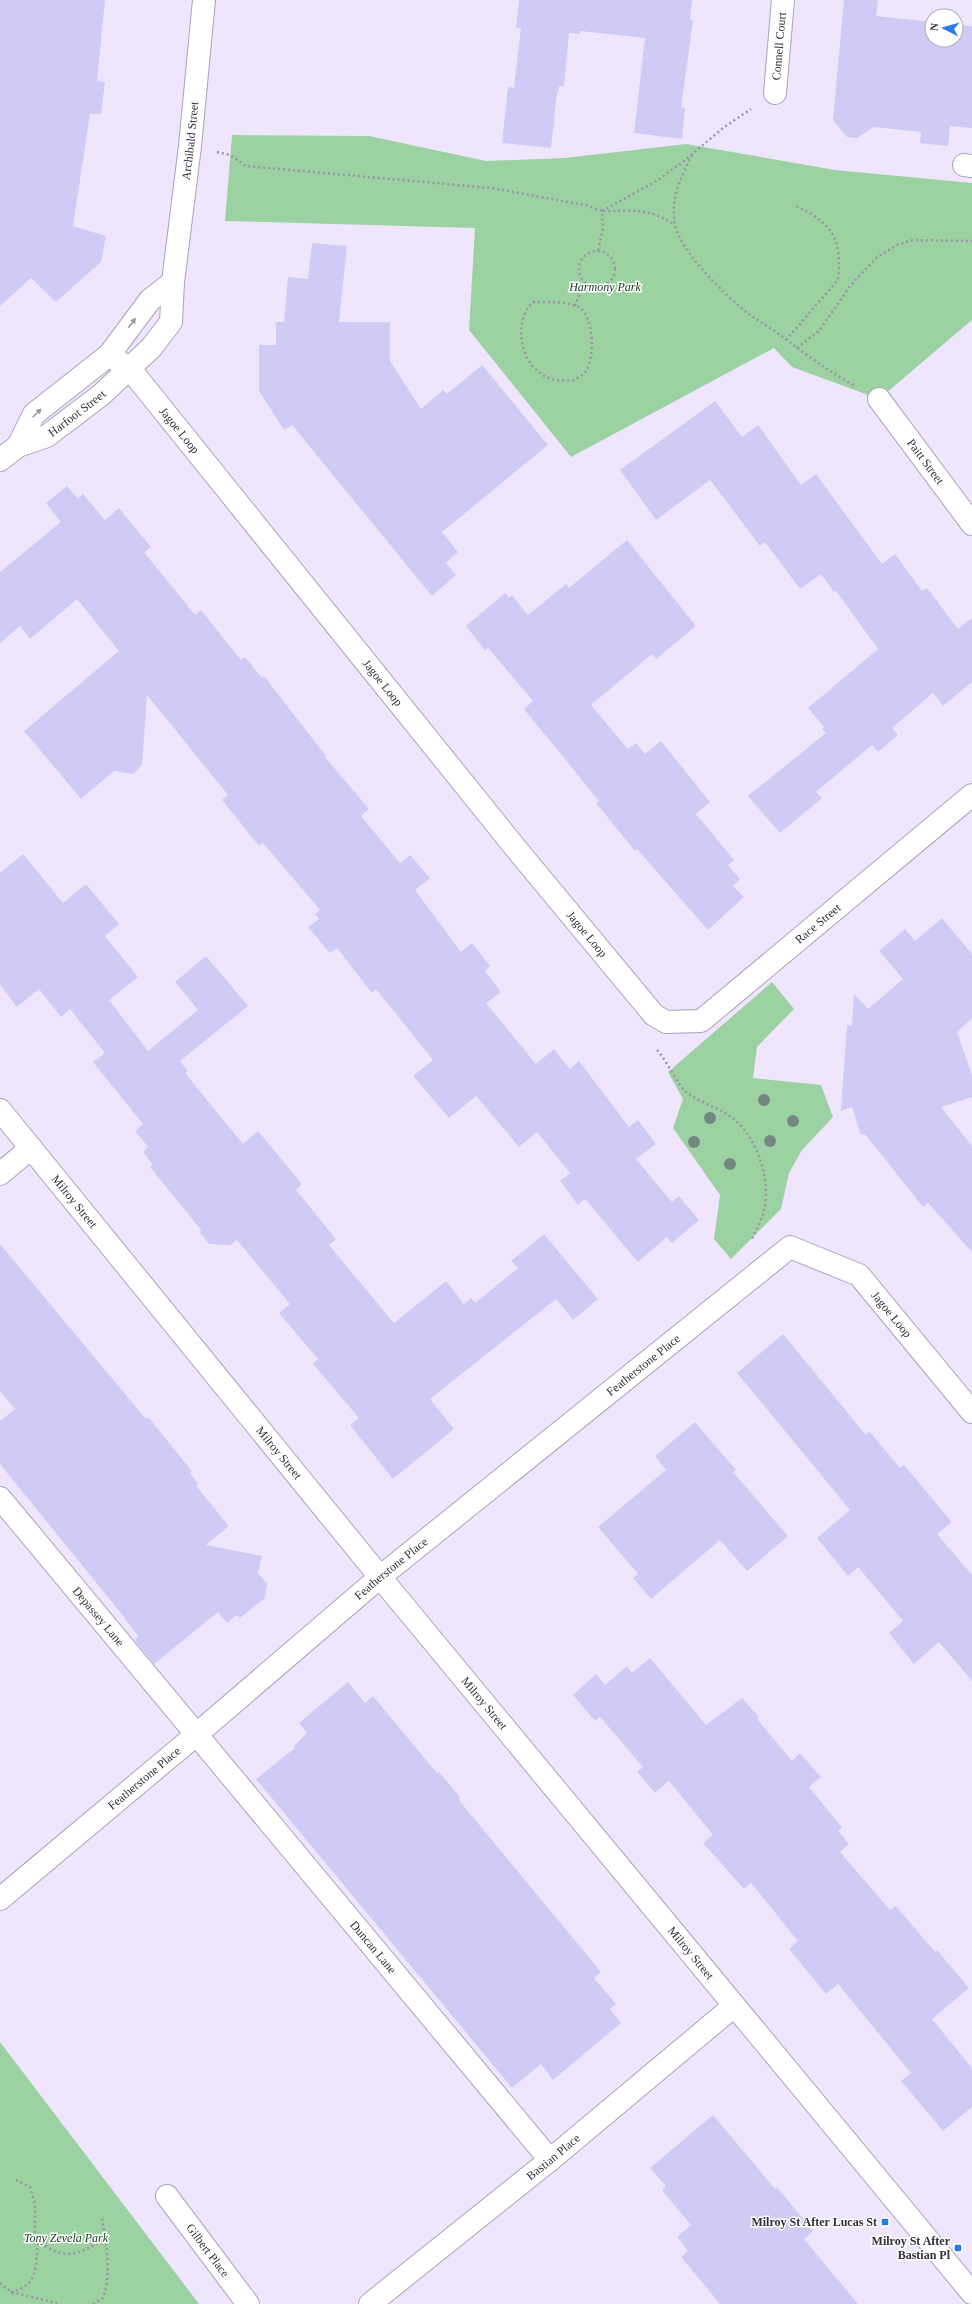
<svg xmlns="http://www.w3.org/2000/svg" width="972" height="2304" viewBox="0 0 972 2304" font-family="Georgia,serif">
<rect width="100%" height="100%" fill="#efe6fe"/>
<g fill="#9cd1a2">
<polygon points="232,135 369,136 486,161 565,158 686,144 835,170 972,183 972,320 879,399 792,367 774,348 571,457 469,330 475,228 225,221"/>
<polygon points="772,982 794,1009 757,1047 753,1078 821,1085 833,1117 802,1150 789,1173 781,1209 731,1259 714,1239 720,1195 673,1128 683,1099 668,1072"/>
<polygon points="0,2042 199,2304 0,2304"/>
</g>
<g fill="#d0cbf5">
<polygon points="0,0 105,0 97,81 105,82 101,114 90,114 73,226 106,236 101,262 56,302 31,278 0,306"/>
<polygon points="519,0 692,0 690,19 693,20 681,108 685,108 682,139 634,133 645,38 580,31 580,34 569,33 564,86 559,86 558,93 557,93 551,148 502,143 508,87 514,88 521,28 516,28"/>
<polygon points="844,0 878,0 876,16 932,22 932,40 956,40 956,25 972,26 972,128 950,126 948,146 920,143 921,132 874,127 857,138 847,137 833,120"/>
<polygon points="312,243 347,246 339,322 390,322 390,361 421,409 443,390 447,394 482,365 548,445 442,532 458,552 446,563 456,575 432,596 292,425 284,430 259,391 259,345 276,345 276,322 284,322 288,277 308,279"/>
<polygon points="715,401 742,437 758,425 801,485 816,474 882,564 895,554 922,591 927,588 958,629 972,618 972,682 943,706 933,693 892,728 898,735 878,752 872,745 816,792 822,798 780,833 748,796 826,733 822,729 824,727 808,708 878,649 836,591 834,592 821,574 800,589 765,542 760,546 710,480 656,520 620,470"/>
<polygon points="67,486 78,499 83,494 105,520 119,508 151,547 144,552 195,615 201,610 241,660 245,657 262,678 264,676 326,756 325,757 369,809 361,816 400,863 410,855 430,878 415,890 461,952 472,943 490,966 485,971 501,992 486,1003 536,1064 554,1049 570,1069 579,1061 629,1127 638,1120 656,1144 636,1159 672,1202 679,1196 699,1220 672,1243 667,1237 638,1262 585,1199 578,1205 560,1181 570,1173 537,1132 519,1147 476,1096 449,1118 413,1076 433,1060 376,989 372,993 337,948 330,953 308,927 319,919 315,914 320,910 263,843 259,846 222,800 228,795 147,695 142,765 133,774 114,771 81,799 24,731 119,651 77,599 30,639 20,626 0,643 0,572 61,522 46,503"/>
<polygon points="627,540 696,626 656,659 652,654 591,705 628,749 636,743 645,754 661,741 710,802 696,814 734,860 728,865 740,879 733,886 744,897 708,930 637,849 635,851 596,803 599,801 524,709 533,701 488,648 485,650 466,626 505,593 509,598 512,595 528,615 566,584 569,588"/>
<polygon points="23,854 63,903 86,884 119,924 105,936 138,977 109,1000 148,1051 198,1010 175,982 206,956 248,1006 180,1061 188,1071 185,1073 243,1144 258,1131 302,1184 296,1190 336,1239 329,1245 394,1323 446,1281 464,1304 471,1298 475,1303 518,1268 511,1261 544,1234 598,1299 573,1320 556,1299 430,1399 454,1429 393,1479 350,1425 359,1418 313,1364 318,1359 279,1313 290,1304 237,1240 230,1245 209,1244 200,1233 201,1230 150,1167 153,1165 143,1152 148,1147 135,1131 143,1124 93,1062 105,1053 70,1009 61,1017 39,989 17,1007 0,985 0,873"/>
<polygon points="942,918 972,954 972,1018 957,1032 972,1075 972,1097 941,1107 972,1146 972,1252 928,1203 923,1207 865,1134 861,1135 852,1107 841,1111 847,1025 852,1026 854,994 868,1009 903,979 879,951 905,929 915,941"/>
<polygon points="0,1244 146,1419 148,1417 192,1471 190,1473 198,1484 196,1486 229,1526 206,1545 262,1556 258,1573 267,1584 265,1598 240,1618 237,1615 227,1623 218,1612 154,1664 135,1640 138,1636 120,1612 0,1464 0,1421 15,1409 0,1391"/>
<polygon points="783,1334 866,1435 869,1431 900,1468 904,1465 952,1522 937,1534 972,1575 972,1681 939,1642 914,1664 889,1633 903,1621 858,1567 848,1576 817,1538 850,1510 737,1373"/>
<polygon points="695,1422 736,1470 733,1472 788,1536 747,1571 720,1540 651,1599 633,1578 638,1574 598,1527 666,1470 655,1456"/>
<polygon points="650,1658 706,1725 742,1698 759,1717 757,1719 792,1761 800,1753 821,1777 809,1787 842,1827 838,1831 849,1844 840,1852 890,1910 896,1906 935,1952 937,1950 969,1988 932,2019 972,2068 972,2107 943,2131 901,2081 911,2073 838,1984 826,1994 789,1949 798,1941 751,1883 744,1889 703,1843 713,1835 669,1781 655,1793 637,1772 643,1767 600,1717 595,1721 573,1695 596,1674 605,1685 627,1666 632,1673"/>
<polygon points="348,1682 365,1703 373,1696 437,1773 439,1772 461,1798 458,1799 601,1972 594,1978 616,2004 610,2009 621,2023 553,2080 541,2064 512,2088 256,1779 295,1748 294,1746 307,1733 299,1723"/>
<polygon points="713,2115 775,2189 777,2187 813,2231 804,2239 858,2304 720,2304 681,2257 688,2251 677,2237 691,2225 662,2190 666,2186 650,2168"/>
</g>
<g fill="none" stroke-linecap="round" stroke-linejoin="round">
<g stroke="#aba2b9" stroke-width="24">
<g id="minor">
<path id="s1" d="M775,93l8,-93"/>
<polyline points="964,165 972,166"/>
<path id="s2" d="M109,355l21,14 388,482 136,164 12,7 35,-1 271,-226"/>
<path id="s3" d="M879,399l93,125"/>
<path id="s4" d="M0,1110l380,467 592,716"/>
<polyline points="0,1174 31,1148"/>
<path id="s5" d="M0,1498l550,662"/>
<path id="s6" d="M0,1899l197,-165 183,-157 410,-330 69,28 113,137"/>
<path id="s7" d="M167,2196l81,108"/>
<path id="s8" d="M370,2304l180,-144 184,-154"/>
</g>
</g>
<g stroke="#aba2b9" stroke-width="24">
<g id="tertiary">
<polyline points="18,446 34,414 109,355 150,300 173,282"/>
<path id="s9" d="M0,460l18,-14 29,-10 54,-41 50,-47 20,-26 2,-40 17,-136 14,-146"/>
</g>
</g>
<g stroke="#9b94a6" stroke-width="2.5" stroke-dasharray="2 3" stroke-linecap="butt">
<polyline points="217,152 230,155 246,166 491,188 585,205 602,211 603,228 598,251"/>
<path d="M692,155c-11,22 -22,44 -17,69 5,28 52,73 74,90 10,8 21,13 31,21 24,18 48,36 75,51"/>
<polyline points="602,211 658,180 684,161 723,128 751,109"/>
<path d="M603,211c31,0 44,-4 72,14"/>
<circle cx="597" cy="269" r="18"/>
<path d="M533,302c14,0 33,-1 46,5 15,9 16,51 7,64 -2,4 -9,7 -12,9 -8,1 -18,1 -25,-2 -29,-11 -37,-56 -16,-76z"/>
<polyline points="575,306 584,283"/>
<path d="M786,340l51,-59c4,-13 2,-38 -6,-49 -8,-12 -24,-21 -37,-27"/>
<polyline points="797,348 819,331 850,286 876,258 897,245 913,240 972,241"/>
<path d="M657,1050c10,11 20,33 27,40 16,14 37,17 52,31 23,21 36,63 27,93 -3,8 -7,17 -11,25"/>
<path d="M16,2180l14,7 5,17v34c29,24 40,18 70,1"/>
<polyline points="0,2283 11,2292 60,2304"/>
<path d="M11,2292c29,-7 24,-26 27,-51"/>
<path d="M93,2304l10,-6c9,-27 3,-53 -1,-80"/>
</g>
<use href="#minor" stroke="#fff" stroke-width="22"/>
<use href="#tertiary" stroke="#fff" stroke-width="22"/>
</g>
<g fill="#748881">
<circle cx="764" cy="1100" r="6"/>
<circle cx="710" cy="1118" r="6"/>
<circle cx="793" cy="1121" r="6"/>
<circle cx="770" cy="1141" r="6"/>
<circle cx="694" cy="1142" r="6"/>
<circle cx="730" cy="1164" r="6"/>
</g>
<defs><path id="oneway-solid" d="M-6-.8H1V-3.2L6.5 0L1 3.2V.8H-6Z"/></defs>
<g fill="#98979c">
<use href="#oneway-solid" transform="translate(132 323) rotate(-53)"/>
<use href="#oneway-solid" transform="translate(37 413) rotate(-45)"/>
</g>
<g fill="#267de7" stroke="#fff" stroke-width="1.5">
<rect x="881" y="2218" width="8" height="8" rx="2"/>
<rect x="954" y="2244" width="8" height="8" rx="2"/>
</g>
<g text-anchor="middle" stroke-width="3" stroke-linejoin="round" paint-order="stroke">
<g font-size="12" fill="#322f38" stroke="#fff">
<text dy="4" stroke="none"><textPath href="#s1" startOffset="47">Connell Court</textPath></text>
<text dy="4" stroke="none"><textPath href="#s9" startOffset="405">Archibald Street</textPath></text>
<text dy="4" stroke="none"><textPath href="#s9" startOffset="91">Harfoot Street</textPath></text>
<text dy="4" stroke="none"><textPath href="#s2" startOffset="104">Jagoe Loop</textPath></text>
<text dy="4" stroke="none"><textPath href="#s3" startOffset="78">Paitt Street</textPath></text>
<text dy="4" stroke="none"><textPath href="#s2" startOffset="428">Jagoe Loop</textPath></text>
<text dy="4" stroke="none"><textPath href="#s2" startOffset="1058">Race Street</textPath></text>
<text dy="4" stroke="none"><textPath href="#s2" startOffset="752">Jagoe Loop</textPath></text>
<text dy="4" stroke="none"><textPath href="#s4" startOffset="118">Milroy Street</textPath></text>
<text dy="4" stroke="none"><textPath href="#s6" startOffset="1150">Jagoe Loop</textPath></text>
<text dy="4" stroke="none"><textPath href="#s6" startOffset="836">Featherstone Place</textPath></text>
<text dy="4" stroke="none"><textPath href="#s4" startOffset="442">Milroy Street</textPath></text>
<text dy="4" stroke="none"><textPath href="#s6" startOffset="512">Featherstone Place</textPath></text>
<text dy="4" stroke="none"><textPath href="#s5" startOffset="154">Depassey Lane</textPath></text>
<text dy="4" stroke="none"><textPath href="#s4" startOffset="766">Milroy Street</textPath></text>
<text dy="4" stroke="none"><textPath href="#s6" startOffset="188">Featherstone Place</textPath></text>
<text dy="4" stroke="none"><textPath href="#s5" startOffset="584">Duncan Lane</textPath></text>
<text dy="4" stroke="none"><textPath href="#s4" startOffset="1090">Milroy Street</textPath></text>
<text dy="4" stroke="none"><textPath href="#s8" startOffset="235">Bastian Place</textPath></text>
<text dy="4" stroke="none"><textPath href="#s7" startOffset="68">Gilbert Place</textPath></text>
</g>
<g font-size="12" font-style="italic" fill="#0f3c1a" stroke="#fff">
<text x="605" y="291">Harmony Park</text>
<text x="66" y="2242">Tony Zevela Park</text>
</g>
<g font-size="12" font-weight="bold" fill="#322f38" stroke="#fff" text-anchor="end">
<text x="877" y="2226">Milroy St After Lucas St</text>
<text x="950" y="2245">Milroy St After<tspan x="950" dy="14">Bastian Pl</tspan></text>
</g>
</g>
<g transform="translate(944 28) rotate(276)"><circle r="19" fill="#ffffff" stroke="#adacaf"/>
<path d="M0-3L7 15L0 10L-7 15Z" fill="#267de7"/>
<text y="-6" font-size="11" font-weight="bold" text-anchor="middle" fill="#322f38">N</text>
</g>
</svg>
